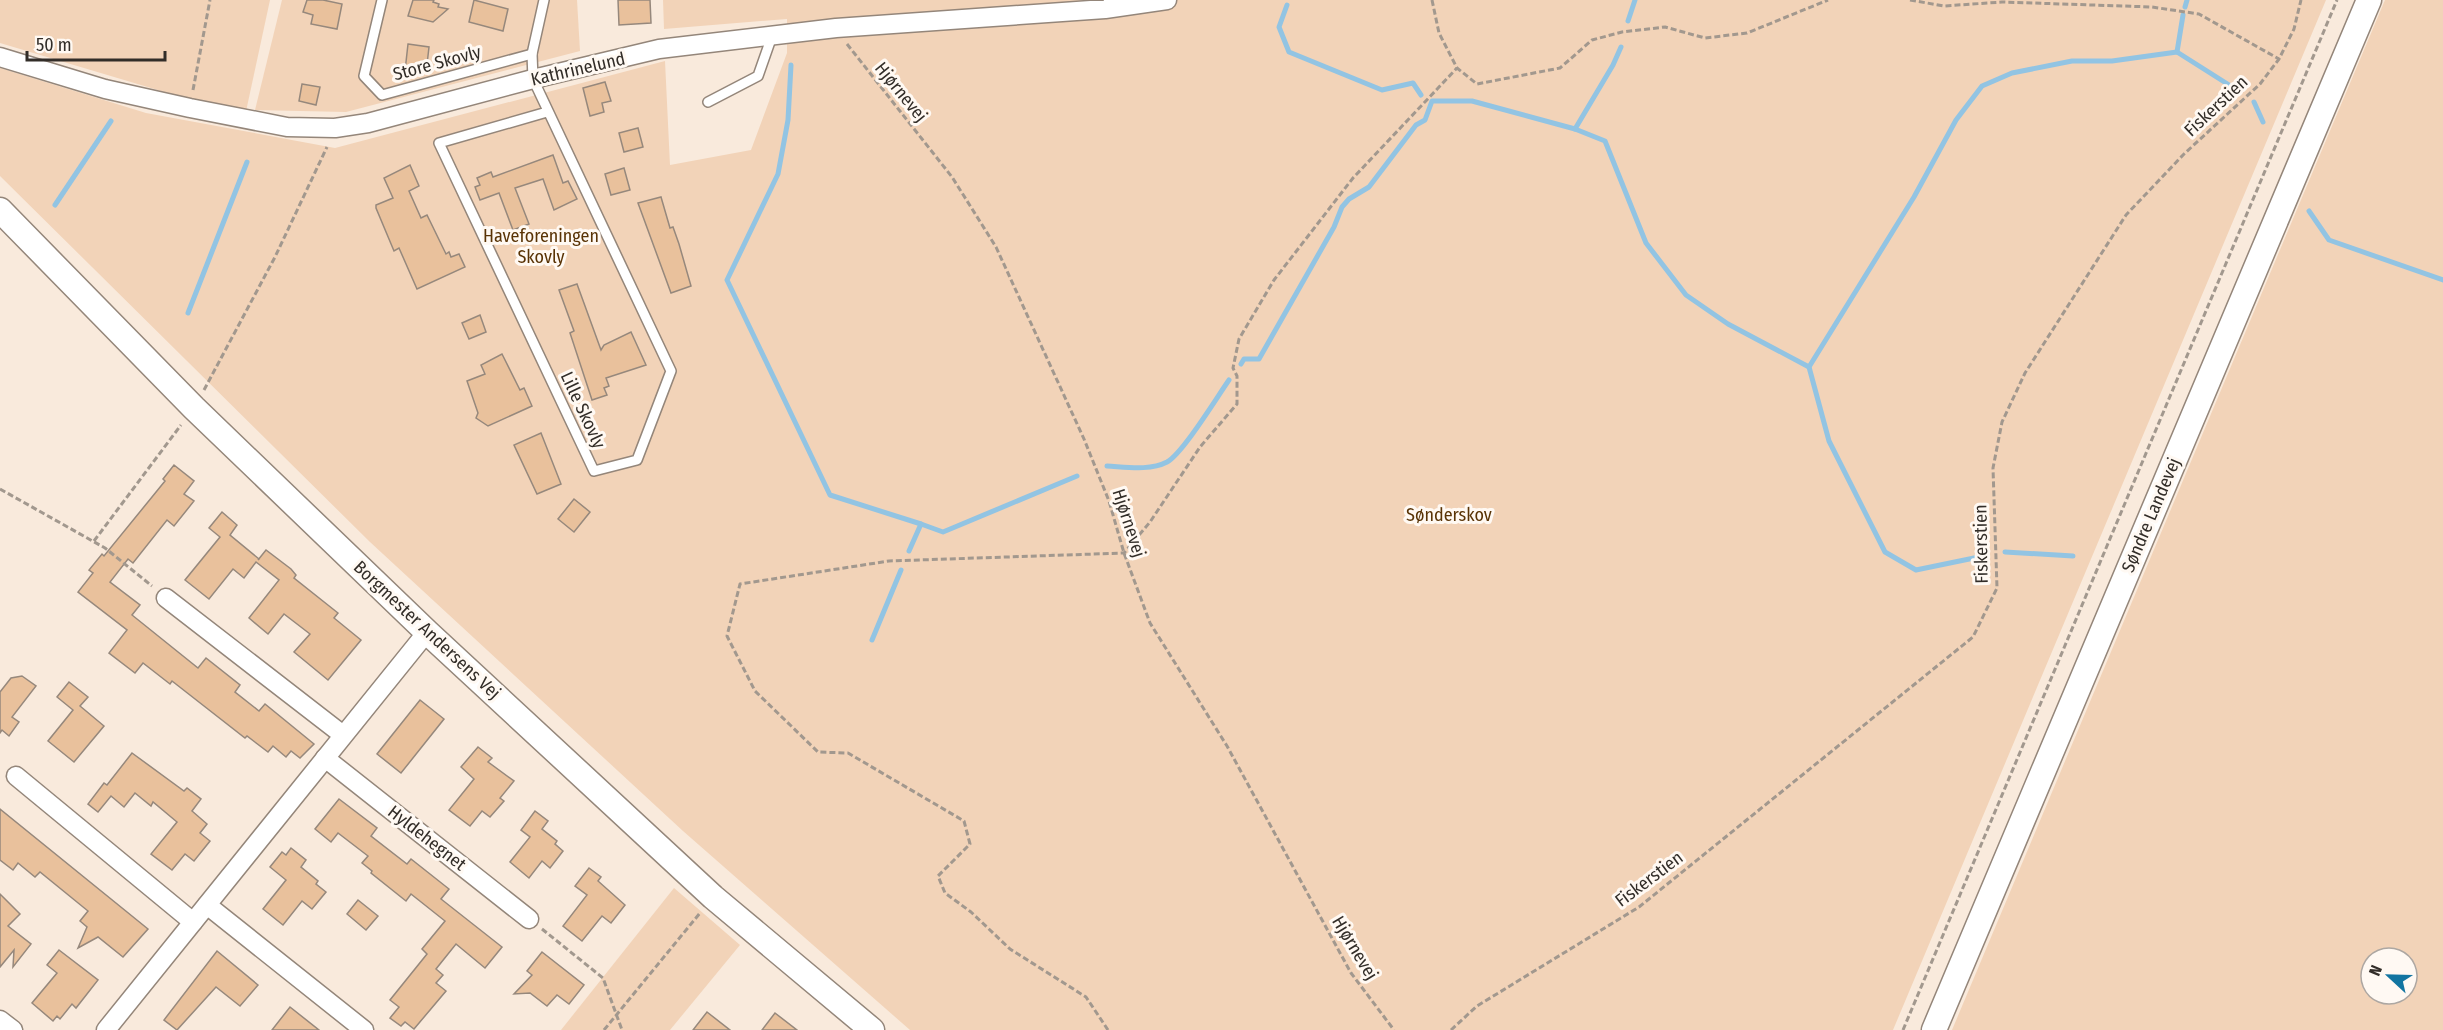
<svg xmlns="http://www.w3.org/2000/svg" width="2443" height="1030" viewBox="0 0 2443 1030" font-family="'Fira Sans Condensed',sans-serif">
<rect width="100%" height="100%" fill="#f9eadc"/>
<g fill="#f2d3b8" fill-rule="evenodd">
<polygon points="0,0 270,0 245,116 0,43"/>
<polygon points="282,0 577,0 580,51 346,112 255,110"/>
<polygon points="663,0 2326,0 1893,1030 910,1030 683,831 370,542 0,176 0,68 146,113 335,148 665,61 670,165 751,150 787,53 787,19 664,29"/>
<path d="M2385,0h58v1030h-491zM2371,958h36v36h-36z"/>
<polygon points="674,888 740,945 670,1030 561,1030"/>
</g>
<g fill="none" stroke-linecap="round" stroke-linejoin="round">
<g stroke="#92c4e3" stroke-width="5">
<polyline points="1287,5 1279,27 1289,52 1382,90 1413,83 1421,95"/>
<polyline points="2185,7 2187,0"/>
<polyline points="1628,21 1635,0"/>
<polyline points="2177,52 2183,15"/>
<polyline points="791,65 788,120 778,174 727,280 830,495 921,524 909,551"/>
<polyline points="2254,102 2263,122"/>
<polyline points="1575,129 1613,65 1621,47"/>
<polyline points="55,205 111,121"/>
<polyline points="2309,211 2329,240 2443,280"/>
<polyline points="188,313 247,162"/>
<polyline points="1241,364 1244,359 1259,359 1334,227 1342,207 1349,199 1369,187 1416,125 1425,120 1432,101 1472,101 1575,129 1605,141 1646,243 1686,295 1728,324 1809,367 1829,441 1885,552 1916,570 1979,557"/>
<polyline points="1809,367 1914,197 1956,120 1982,86 2012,73 2072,61 2112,61 2177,52 2237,90"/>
<path d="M1107,466c19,1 43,5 60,-4 16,-9 50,-65 62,-82"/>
<polyline points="921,524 943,532 1077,476"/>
<polyline points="2005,552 2073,556"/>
<polyline points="872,640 901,570"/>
</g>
</g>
<g fill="#e9c19c" stroke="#96887c" stroke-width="1.5">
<polygon points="307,0 323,0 342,4 337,29 311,24 313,15 303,12"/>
<polygon points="413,0 434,0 433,2 439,4 438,7 448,9 433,22 408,16"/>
<polygon points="474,0 508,9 503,31 469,22"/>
<polygon points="618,0 650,0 651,23 619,25"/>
<polygon points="408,44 429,47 426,73 405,71"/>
<polygon points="605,82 611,101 602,103 604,112 590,116 583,88"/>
<polygon points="302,84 320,87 316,105 299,101"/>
<polygon points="638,128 643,147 624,152 619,133"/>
<polygon points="553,155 563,183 568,181 577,199 554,210 543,179 515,188 529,224 513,230 499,193 480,200 475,187 480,185 477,178 491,172 493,177"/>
<polygon points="410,165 419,186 409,191 421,218 427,215 446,254 449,252 451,257 459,254 465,267 417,289 399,248 394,251 376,208 376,205 393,198 384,178"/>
<polygon points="624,168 630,190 611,195 605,174"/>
<polygon points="661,197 670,228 673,227 679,244 691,286 671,293 638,203"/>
<polygon points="577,284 601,350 604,345 631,332 646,365 606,378 609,386 604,388 607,395 592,400 570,333 574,331 559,290"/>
<polygon points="480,315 486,332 469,339 462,323"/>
<polygon points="502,354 520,390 524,388 532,406 488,426 476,418 478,413 467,381 485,374 481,365"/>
<polygon points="541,433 561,484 537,494 514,445"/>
<polygon points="174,465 194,481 184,494 194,501 174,526 167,520 133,563 128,559 110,582 140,605 132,615 198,668 206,658 240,685 235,692 259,711 265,704 314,744 300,758 291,751 286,757 273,746 268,752 247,736 245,738 172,681 170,684 143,663 135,673 109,653 127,630 78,592 93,573 89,570 102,554 104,556 165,481 163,479"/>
<polygon points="574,499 590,512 574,532 558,519"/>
<polygon points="222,512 237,525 230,535 259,559 258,560 266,550 291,569 296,575 294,578 338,613 334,618 361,640 328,680 294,652 310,634 284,614 268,634 249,618 279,580 256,562 244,578 233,569 209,599 185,580 220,537 209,528"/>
<polygon points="22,676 36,686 12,717 19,722 9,736 2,730 0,733 0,692 11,678"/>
<polygon points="69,682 88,697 80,706 104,726 74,762 48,741 73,710 57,697"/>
<polygon points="420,700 444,719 401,773 377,754"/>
<polygon points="478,747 492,758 488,762 514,781 500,798 504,801 490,817 482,811 470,826 449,810 474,779 461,767"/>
<polygon points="132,753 184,791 187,788 201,799 192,811 207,824 200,833 210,841 194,861 185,854 172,870 151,854 177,822 153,802 151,806 135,793 124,807 111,796 98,812 88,804 104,783 107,785"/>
<polygon points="339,799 377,828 371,836 407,864 411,859 449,889 441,899 502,947 485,968 456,944 436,969 443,975 436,983 446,991 414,1029 405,1022 401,1026 390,1018 399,1007 390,1000 427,954 422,949 445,921 411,894 406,901 371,873 372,871 362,863 368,856 338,833 331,842 315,829"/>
<polygon points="0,809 148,929 123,957 98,937 78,948 87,927 80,921 88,911 40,872 35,877 18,863 13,870 0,860"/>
<polygon points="535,811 548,821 542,829 557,841 555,844 563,851 550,868 542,861 529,878 510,862 530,837 521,830"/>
<polygon points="291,848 306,860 301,867 318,881 316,884 326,892 312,909 302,901 283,925 263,909 286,880 270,867 282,852 286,855"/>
<polygon points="589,868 601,877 598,881 625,905 611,923 602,916 582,941 563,926 587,895 575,886"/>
<polygon points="0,894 20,914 8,926 31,944 13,967 14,950 0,967"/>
<polygon points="358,900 378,916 366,930 347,914"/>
<polygon points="59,950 98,980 76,1008 72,1004 60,1019 57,1016 53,1021 32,1003 57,973 47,965"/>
<polygon points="217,951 258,985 240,1006 216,987 177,1030 164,1020"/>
<polygon points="542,952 584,985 569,1004 557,995 547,1006 530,993 514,994 532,975 527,971"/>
<polygon points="290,1007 319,1030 272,1030"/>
<polygon points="707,1012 730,1030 693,1030"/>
<polygon points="775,1013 797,1030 762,1030"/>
</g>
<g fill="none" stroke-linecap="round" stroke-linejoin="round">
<g stroke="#94867a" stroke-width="12">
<g id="service">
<polyline points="382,0 364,76 382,95 532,54"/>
<polyline points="544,0 532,54 533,79 671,371 637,460 594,471 439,143 547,112"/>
<polyline points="708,102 758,76 772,36"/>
</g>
</g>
<g stroke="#94867a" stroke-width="21">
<g id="minor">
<polyline points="0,57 105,89 190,108 287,127 335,128 368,123 533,79 659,49 836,28 1105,9 1167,0"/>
<polyline points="166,598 343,735"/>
<polyline points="325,758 529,919"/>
<polyline points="16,776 193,922"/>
<polyline points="207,905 364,1030"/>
<polyline points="0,1020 13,1030"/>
<polyline points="106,1030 427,632"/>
</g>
</g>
<g stroke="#94867a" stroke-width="27">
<g id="tertiary">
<polyline points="0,210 194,408 427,632 713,897 872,1030"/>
<polyline points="1934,1030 2369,0"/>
</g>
</g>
<g stroke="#a2988e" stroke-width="3" stroke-dasharray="6 3" stroke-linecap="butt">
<polyline points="1432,0 1439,33 1457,68 1477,84 1560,68 1592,40 1622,32 1665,27 1705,38 1747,33 1828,0"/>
<polyline points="1910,0 1944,6 2002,2 2152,7 2199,14 2279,59"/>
<polyline points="847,44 952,177 996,247 1084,439 1109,501 1124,553 1150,623 1227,746 1351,973 1394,1030"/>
<polyline points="193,90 210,0"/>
<polyline points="204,390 275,257 327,147"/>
<polyline points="0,489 105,548 152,586"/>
<polyline points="94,541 181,425"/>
<polyline points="542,929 603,978 622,1030"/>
<polyline points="604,1030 700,913"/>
<polyline points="1108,1030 1086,997 1010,949 971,912 945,893 938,876 970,844 964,821 848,753 818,752 755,691 727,636 740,584 889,561 1124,553 1150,522 1200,447 1237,404 1237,376 1233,368 1239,339 1274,280 1353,178 1457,68"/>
<polyline points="1451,1030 1477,1006 1639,907 1973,637 1997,588 1993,468 2002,422 2025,373 2126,215 2184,154 2260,84 2279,59 2294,29 2301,0"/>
<polyline points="1903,1030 2337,0"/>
</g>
<use href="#service" stroke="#fff" stroke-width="9"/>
<use href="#minor" stroke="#fff" stroke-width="18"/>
<use href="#tertiary" stroke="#fff" stroke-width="24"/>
</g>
<g text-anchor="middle" stroke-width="6" stroke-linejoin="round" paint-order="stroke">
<g font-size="18" fill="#322d28" stroke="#fff9f3">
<text transform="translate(437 63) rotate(-15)" y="6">Store Skovly</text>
<text transform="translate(578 69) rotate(-13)" y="6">Kathrinelund</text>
<text transform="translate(901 92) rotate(51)" y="6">Hjørnevej</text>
<text transform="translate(2216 106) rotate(-43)" y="6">Fiskerstien</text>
<text transform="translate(583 410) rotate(65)" y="6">Lille Skovly</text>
<text transform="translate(2151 515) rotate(-67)" y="6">Søndre Landevej</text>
<text transform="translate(1129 523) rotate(72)" y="6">Hjørnevej</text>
<text transform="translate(1981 544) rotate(-91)" y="6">Fiskerstien</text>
<text transform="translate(427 630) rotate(43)" y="6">Borgmester Andersens Vej</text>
<text transform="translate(427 838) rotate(38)" y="6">Hyldehegnet</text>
<text transform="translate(1649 879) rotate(-37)" y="6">Fiskerstien</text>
<text transform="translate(1355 948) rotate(59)" y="6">Hjørnevej</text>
</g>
<g font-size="18" fill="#593305" stroke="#fff9f3">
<text x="541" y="242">Haveforeningen<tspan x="541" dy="21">Skovly</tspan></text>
<text x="1449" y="521">Sønderskov</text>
</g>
</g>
<g transform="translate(2389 976) rotate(292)"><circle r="28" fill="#fff9f3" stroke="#ada7a2" stroke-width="1.5"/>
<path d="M0-4.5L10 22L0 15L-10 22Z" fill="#1275a1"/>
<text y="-9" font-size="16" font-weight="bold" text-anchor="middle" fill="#322d28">N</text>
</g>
<path d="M27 51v9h138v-9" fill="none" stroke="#322d28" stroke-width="3"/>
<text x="36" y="51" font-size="18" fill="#322d28" stroke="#fff9f3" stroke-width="4.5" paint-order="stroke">50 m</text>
</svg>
